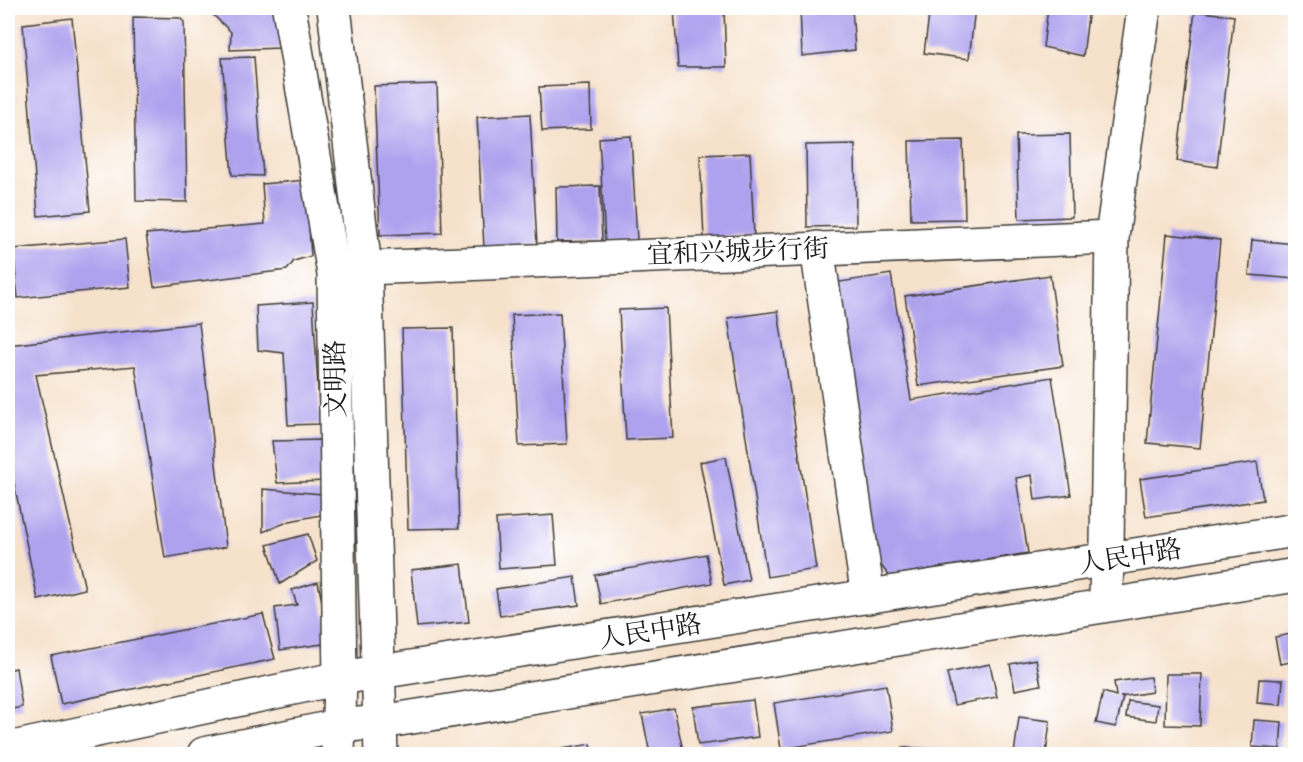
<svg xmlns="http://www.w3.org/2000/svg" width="1303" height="762" viewBox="0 0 1303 762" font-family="Cardo,'Noto Serif SC',serif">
<rect width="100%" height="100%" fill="#fff"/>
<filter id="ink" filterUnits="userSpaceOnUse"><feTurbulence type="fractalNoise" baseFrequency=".0167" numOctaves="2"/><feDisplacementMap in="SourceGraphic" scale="12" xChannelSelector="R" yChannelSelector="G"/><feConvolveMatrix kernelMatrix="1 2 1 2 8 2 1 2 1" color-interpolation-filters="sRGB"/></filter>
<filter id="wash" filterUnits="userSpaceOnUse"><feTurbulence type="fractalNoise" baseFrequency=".008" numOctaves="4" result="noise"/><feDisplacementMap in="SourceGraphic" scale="24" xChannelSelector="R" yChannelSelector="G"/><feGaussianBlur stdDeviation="1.35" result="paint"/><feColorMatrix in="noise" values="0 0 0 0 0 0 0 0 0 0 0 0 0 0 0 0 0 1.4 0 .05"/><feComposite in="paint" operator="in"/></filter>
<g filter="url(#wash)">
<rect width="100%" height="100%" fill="#f6e1ca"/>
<g id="blocks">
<g fill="#aea2ee">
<polygon points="180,8 277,8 281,48 230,50 231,32 208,10"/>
<polygon points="674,8 724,8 726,67 678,67"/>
<polygon points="800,8 852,8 855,50 802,56"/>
<polygon points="930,8 975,8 969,59 924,53"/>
<polygon points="1048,8 1089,8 1083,56 1043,47"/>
<polygon points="1195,11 1234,16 1217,167 1177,161"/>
<polygon points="133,17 180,18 184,22 187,202 136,201"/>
<polygon points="72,18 90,211 38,216 23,24"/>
<polygon points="254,57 263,176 232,175 222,58"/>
<polygon points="437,84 442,233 380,235 374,86"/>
<polygon points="590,85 591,129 542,131 539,87"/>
<polygon points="530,114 537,245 484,248 477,117"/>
<polygon points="1070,134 1072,217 1019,219 1016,135"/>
<polygon points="631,136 637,240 605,242 599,138"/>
<polygon points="963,140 965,219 911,220 909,141"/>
<polygon points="855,144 856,226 807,227 806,145"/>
<polygon points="750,153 754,236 704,238 700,155"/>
<polygon points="306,180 311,256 294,261 287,270 154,287 146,234 265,224 262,184"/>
<polygon points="600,186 602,241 557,242 556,187"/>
<polygon points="1167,234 1220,240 1200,448 1147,443"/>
<polygon points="125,239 130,287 18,298 13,249"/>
<polygon points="1252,240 1296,244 1296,279 1249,275"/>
<polygon points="8,269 13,295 8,296"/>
<polygon points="891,274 911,400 1052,377 1071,495 1035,500 1032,475 1016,478 1028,553 889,576 871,552 827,284"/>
<polygon points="1050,275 1063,366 918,386 905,296"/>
<polygon points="313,302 320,424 288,425 284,353 258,350 256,306"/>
<polygon points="666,308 673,438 626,440 619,310"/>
<polygon points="778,311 816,569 767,577 728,318"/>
<polygon points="560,313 567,444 519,446 512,315"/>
<polygon points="199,323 226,547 165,558 135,366 36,375 85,589 38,600 8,454 8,345"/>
<polygon points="453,328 459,528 408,529 402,329"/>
<polygon points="324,440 325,481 277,483 272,441"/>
<polygon points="726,457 749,580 724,585 700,462"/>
<polygon points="1257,462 1263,500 1146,517 1140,479"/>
<polygon points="263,489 322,494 326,514 290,521 263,532"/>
<polygon points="553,515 557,565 499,569 496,519"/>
<polygon points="308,534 317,561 280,584 267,545"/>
<polygon points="706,554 712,583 601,604 595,575"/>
<polygon points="462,564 469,622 417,627 411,570"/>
<polygon points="575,577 579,605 500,616 496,589"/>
<polygon points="318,582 330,643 280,650 275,608 297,605 292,590"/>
<polygon points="263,614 275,659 61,704 51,656"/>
<polygon points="1296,633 1296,661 1280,664 1275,637"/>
<polygon points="1036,659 1041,685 1015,690 1010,664"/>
<polygon points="990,664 997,697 954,705 947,673"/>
<polygon points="16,668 22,707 8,710 8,670"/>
<polygon points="1166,674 1202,674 1200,726 1165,725"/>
<polygon points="1150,677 1152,692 1120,697 1123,697 1116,727 1096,723 1103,692 1116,696 1114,682"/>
<polygon points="1259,679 1283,680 1281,705 1257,703"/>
<polygon points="886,685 893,731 781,749 774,703"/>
<polygon points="753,700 758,737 698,745 693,707"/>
<polygon points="1128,701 1158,705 1156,721 1126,717"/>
<polygon points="674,708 683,751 650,754 642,714"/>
<polygon points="1019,717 1050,721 1046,754 1014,754"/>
<polygon points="1254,720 1282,722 1280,749 1252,747"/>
<polygon points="591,744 593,754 539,754 539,753"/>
<polygon points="902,747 991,753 991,754 902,754"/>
</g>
</g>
</g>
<g filter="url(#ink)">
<use href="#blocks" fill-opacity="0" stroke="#3d3a36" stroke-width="1.5"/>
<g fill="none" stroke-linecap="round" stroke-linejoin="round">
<g stroke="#3d3a36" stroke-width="36">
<g id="minor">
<polyline points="817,248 868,597"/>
<polyline points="365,268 1112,237"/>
<polyline points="1106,604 1112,237 1144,8"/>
</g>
</g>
<g stroke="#3d3a36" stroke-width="36">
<g id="major">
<polyline points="289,8 334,274 340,678 338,754"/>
<polyline points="334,8 365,268 381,754"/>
<polyline points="8,749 340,678 1296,530"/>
<polyline points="204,754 338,726 381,722 1296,575"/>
</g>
</g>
<use href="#minor" stroke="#fff" stroke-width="33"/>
<use href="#major" stroke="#fff" stroke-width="33"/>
</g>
</g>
<g text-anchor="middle" stroke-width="4.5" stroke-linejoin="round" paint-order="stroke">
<g font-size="26" fill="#1c1c1c" stroke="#fff">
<text transform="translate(738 251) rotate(-2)" y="9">宜和兴城步行街</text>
<text transform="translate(335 379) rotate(-91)" y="9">文明路</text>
<text transform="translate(1130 556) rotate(-9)" y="9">人民中路</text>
<text transform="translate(650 631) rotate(-9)" y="9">人民中路</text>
</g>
</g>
<rect width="1303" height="762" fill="none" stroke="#fff" stroke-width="30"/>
</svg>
